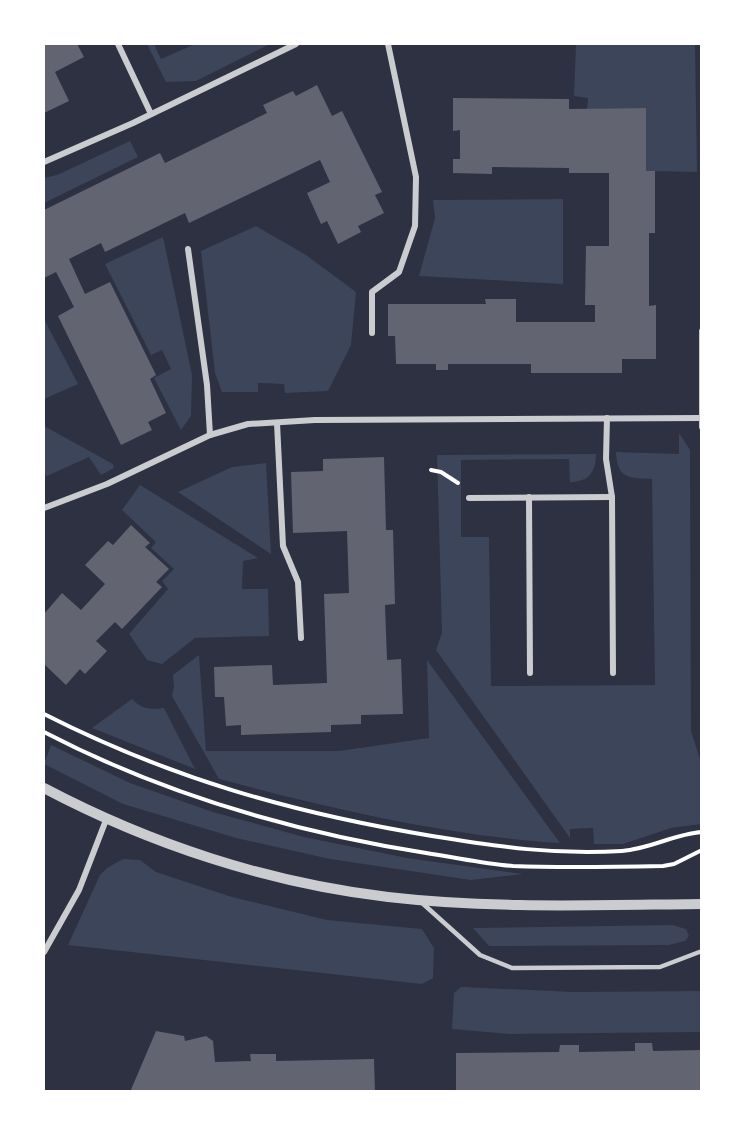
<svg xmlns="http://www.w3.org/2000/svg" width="745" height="1135" viewBox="0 0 745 1135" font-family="'Fira Sans',sans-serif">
<rect width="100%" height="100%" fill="#2d3142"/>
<g fill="#3c4559">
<polygon points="147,44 154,44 161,59 195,44 270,44 196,81 166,82"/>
<polygon points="576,44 695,44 697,172 646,171 646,108 587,109 588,98 574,96"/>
<polygon points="130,141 138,157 44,203 44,178 57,175"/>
<polygon points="563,199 563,284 419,276 435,218 433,200"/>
<polygon points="256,226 306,255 356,292 351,345 328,391 285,393 284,384 258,383 258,392 222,392 215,373 201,251"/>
<polygon points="163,237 192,375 191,416 181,430 154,378 171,369 162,350 151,355 105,264"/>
<polygon points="44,319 78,384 44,399"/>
<polygon points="44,426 113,464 114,468 101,475 89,457 47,476 44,473"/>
<path d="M679,433l11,17 1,281 10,31v62l-30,4 -48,16h-29l-1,-16 -23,1v9l-134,-188 6,-17 -5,-178 159,-1c0,19 -8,28 -26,28l-1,-23 -108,1v77h28l2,149 164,-1 -3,-206c-23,-1 -35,0 -36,-27l63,2z"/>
<polygon points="266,463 271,554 178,492 232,467"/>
<polygon points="140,485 258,558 243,561 242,589 268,589 269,636 195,638 162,664 147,660 129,634 168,589 162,581 174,569 151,548 156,542 122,510"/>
<path d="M199,655l7,96h133l90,-13 -2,-78 133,183c-113,-7 -232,-35 -341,-64l-47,-83 2,-9 -1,-12z"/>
<path d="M132,699c10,10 17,11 32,9l31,61 -103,-41z"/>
<polygon points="51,745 130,783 213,812 304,837 407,858 523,874 471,880 330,859 236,838 123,804 44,764"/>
<polygon points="123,859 140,860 156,872 232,897 327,920 422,929 434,948 433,978 422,984 68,945 100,875 107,868"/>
<polygon points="672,925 686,929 689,936 685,941 669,945 489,946 473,928"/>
<polygon points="461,987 574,992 701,991 701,1032 509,1034 452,1029 454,993"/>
</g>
<g fill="#626471">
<polygon points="44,44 77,44 84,57 55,72 69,101 44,113"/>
<polygon points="317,85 332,116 342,111 382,192 375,195 384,213 358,226 361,232 338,244 327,221 321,224 307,193 330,182 320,160 189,223 185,213 105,252 101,243 69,259 85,294 110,282 156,375 150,379 166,413 148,422 152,430 121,445 58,316 74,307 56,272 44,278 44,210 160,153 165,163 267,113 263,105 293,91 296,96"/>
<polygon points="453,98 569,99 569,109 646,108 646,171 655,171 655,233 649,233 649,306 656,305 656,359 622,359 622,373 531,373 531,364 448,364 448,370 436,370 436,364 396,364 395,336 388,336 388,304 486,304 485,299 516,299 516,322 595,322 595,305 585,305 586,246 609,246 609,173 569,173 569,168 492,167 492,174 453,173 453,159 460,159 460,130 453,131"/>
<polygon points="384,457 386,530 393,530 395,604 385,605 387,660 401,659 403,714 361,715 361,724 331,725 331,732 241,735 241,725 226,726 224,697 215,697 214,667 272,665 273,685 327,683 324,594 349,593 347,531 293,533 291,472 323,471 323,459"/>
<polygon points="131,525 150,543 145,547 169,569 156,582 162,587 122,629 115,622 96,641 107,651 85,674 80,669 66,685 44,664 44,614 62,593 81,610 105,584 85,565 108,541 113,545"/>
<polygon points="156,1031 184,1036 185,1041 206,1036 213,1041 215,1062 251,1061 250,1054 276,1054 276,1061 374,1059 375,1092 130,1092"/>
<polygon points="635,1043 652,1043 653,1051 702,1050 702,1092 456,1092 456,1053 559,1052 560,1045 579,1045 579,1052 635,1051"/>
</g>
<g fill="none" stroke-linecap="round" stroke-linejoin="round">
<g stroke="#fff" stroke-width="4">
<polyline points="431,470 441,472 458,483"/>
<path d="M44,714c126,64 248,99 388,122 68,11 122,19 190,15 28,-2 52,-17 80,-19"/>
<path d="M44,732c121,63 253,101 388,122 27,4 54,10 81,12 49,2 100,1 150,0l11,-2 28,-14"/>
</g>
<polyline stroke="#caccd0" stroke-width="4.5" points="421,902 480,955 512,968 660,967 702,951"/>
<g stroke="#caccd0" stroke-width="6">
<polyline points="118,44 151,114"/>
<polyline points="44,162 133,123 296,44"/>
<polyline points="188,249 207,385 210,435"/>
<polyline points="702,331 702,427"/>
<polyline points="372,333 372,292 399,272 415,226 416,177 388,44"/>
<polyline points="607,418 606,459 612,497 613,673"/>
<polyline points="277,423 283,546 298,582 301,638"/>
<polyline points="529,497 530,673"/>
<polyline points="469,498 612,497"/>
<polyline points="44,508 107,484 210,435 248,424 315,420 701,418"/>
<polyline points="44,952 79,890 106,820"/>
</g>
<path stroke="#caccd0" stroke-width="10" d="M44,788c106,56 224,95 344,109 104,12 210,8 314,7"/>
</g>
<rect width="745" height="1135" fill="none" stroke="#ffffff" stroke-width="90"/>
</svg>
